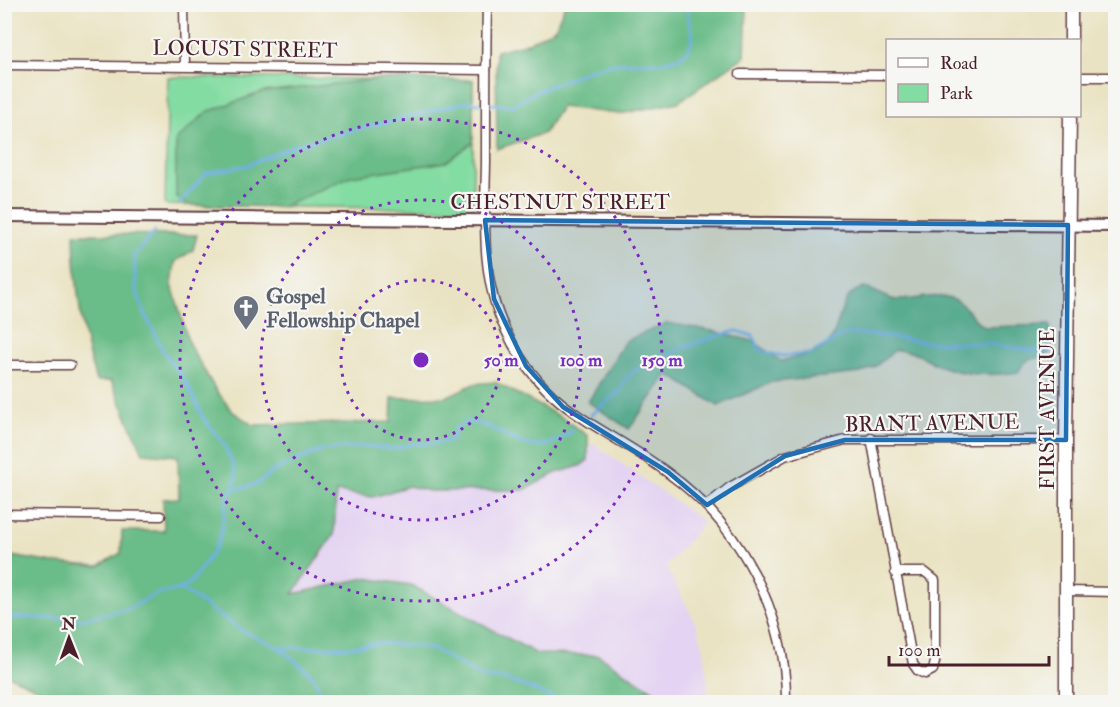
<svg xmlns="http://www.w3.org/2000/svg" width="1120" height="707" viewBox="0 0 1120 707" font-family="'IM FELL Double Pica',serif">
<rect width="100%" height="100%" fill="#f6f6f2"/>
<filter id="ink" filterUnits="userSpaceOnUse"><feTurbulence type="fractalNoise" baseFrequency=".0167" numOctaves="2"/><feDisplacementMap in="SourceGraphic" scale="12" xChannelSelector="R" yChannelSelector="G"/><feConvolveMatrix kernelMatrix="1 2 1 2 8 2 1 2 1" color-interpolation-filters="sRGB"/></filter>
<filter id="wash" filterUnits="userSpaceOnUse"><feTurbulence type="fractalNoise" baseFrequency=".008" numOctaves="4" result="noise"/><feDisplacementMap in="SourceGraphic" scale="24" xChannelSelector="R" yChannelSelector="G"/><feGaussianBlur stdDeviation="1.35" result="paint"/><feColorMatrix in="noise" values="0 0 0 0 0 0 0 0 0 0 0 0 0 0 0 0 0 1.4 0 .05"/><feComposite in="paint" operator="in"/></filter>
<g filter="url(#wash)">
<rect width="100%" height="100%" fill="#eae3c3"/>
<polygon fill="#e4d3f2" points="591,442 704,522 666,566 697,626 704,649 709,702 671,702 598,655 537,654 477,622 293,595 333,535 336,492 373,497 409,486 430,491 551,476 580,466 588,460"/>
<polygon fill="#83dca2" stroke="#667e66" stroke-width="1.5" points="168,77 473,80 473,209 165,205"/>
<g fill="#6abc88" stroke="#5a6e5a" stroke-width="1.5">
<polygon points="565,5 747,5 745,56 678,102 620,114 561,107 544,133 497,149 496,51 528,43 555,28"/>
<polygon points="381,79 473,80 473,142 446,162 351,176 282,207 188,205 176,196 176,140 207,112 263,92"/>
<path d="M74,234l123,1 -4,15 -18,12 -3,23 17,59 26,45 17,22 21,14 138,-3 1,-24 54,-1 28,-13 21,-2 66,35 27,19v24l-8,6 -24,7 -32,17 -94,1 -21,-5 -36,11 -37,-5 -2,43 -41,59 72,-16 46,7 126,69 61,1 73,47h-240l-19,-3 -33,3h-311l-63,-28v-119l49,8 45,3 22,-13 1,-22h42l-1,-32 16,-1 -1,-42 -35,-3 -32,-72h-15c-15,-48 -21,-96 -22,-147z"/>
<path d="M862,288c13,0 22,11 35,12 17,0 41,-7 57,-1 13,5 18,22 31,28l65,-2v28c-12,9 -25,1 -31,19 -26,4 -51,4 -76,-5 -19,-7 -25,-17 -48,-17l-19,16 -15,7 -89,9 -54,24 -50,-32 -39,55 -41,-27 37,-61 42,-18 46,8 40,10 28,20c13,-3 39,-7 48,-18 12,-16 9,-48 33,-55z"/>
</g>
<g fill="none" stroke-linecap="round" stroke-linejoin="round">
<g stroke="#71b0e4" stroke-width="3">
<polyline points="180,203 206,173 248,165 292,146 466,102 514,106 533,93 589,70 615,63 664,62 679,57 688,50 693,37 685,4"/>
<polyline points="591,415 621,390 624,382 635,370 683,348 719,335 737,331 753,336 759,348 768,353 784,356 810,354 845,334 866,334 927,342 989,344 1049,353"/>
<path d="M232,490l25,-6 18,-14 47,-20 45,-4 26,3 19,-5 29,-1 11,-3 3,-11 11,-7c42,0 59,48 107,8"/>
<polyline points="181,589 246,633 280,648 314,677 325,702"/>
<polyline points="4,617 82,619 130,608 158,593 181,589 192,581 213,552 220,537 227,500 236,479 234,466 224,444 204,419 186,382 163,351 142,307 136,289 134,255 155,231"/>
<polyline points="280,648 349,647 379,643 422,647 435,650 483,678 503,679 535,690 560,702"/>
</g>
</g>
</g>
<g filter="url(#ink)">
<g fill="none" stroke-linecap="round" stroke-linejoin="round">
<g stroke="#623c42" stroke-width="11">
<g id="minor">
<polyline points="184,4 185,66"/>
<path d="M487,4c-1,53 -1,106 -1,159 -1,56 -6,114 19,166 39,84 96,94 163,144 72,52 119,140 118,229"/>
<polyline points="4,65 486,70"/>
<polyline points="740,74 888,75"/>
<polyline points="1080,77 1116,77"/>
<polyline points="4,365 70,365"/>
<polyline points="871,438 913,664 918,671 925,674 933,670 935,662 935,580 925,572 895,572"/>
<polyline points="707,505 730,487 785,456 845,440 1066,440"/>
<polyline points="4,514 161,516"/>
<polyline points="1068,591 1116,592"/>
</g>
</g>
<g stroke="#623c42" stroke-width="14">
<polyline id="tertiary" points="4,216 1116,226"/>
</g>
<g stroke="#623c42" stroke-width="15">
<g id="secondary">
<polyline points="1071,4 1071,40"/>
<polyline points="1066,702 1066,440 1070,116"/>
</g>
</g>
<use href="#minor" stroke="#fff" stroke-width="8"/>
<use href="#tertiary" stroke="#fff" stroke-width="10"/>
<use href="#secondary" stroke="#fff" stroke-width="12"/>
</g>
</g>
<path fill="#1f6fb2" fill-opacity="0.2" stroke="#1f6fb2" stroke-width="4.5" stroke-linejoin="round" d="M485,220l583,5 -2,215h-221l-60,16 -78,49 -39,-33 -105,-65 -37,-41 -32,-67z"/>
<g fill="none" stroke="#7b2cbf" stroke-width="3" stroke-dasharray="3 6">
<circle cx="421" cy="360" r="80"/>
<circle cx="421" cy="360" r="160"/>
<circle cx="421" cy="360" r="241"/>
</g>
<defs>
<g id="church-pin" transform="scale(1.35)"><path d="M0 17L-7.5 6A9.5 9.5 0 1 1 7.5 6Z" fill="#6b7280" stroke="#f6f6f2"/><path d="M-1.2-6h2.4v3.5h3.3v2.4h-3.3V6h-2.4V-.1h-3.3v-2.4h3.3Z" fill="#fff"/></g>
</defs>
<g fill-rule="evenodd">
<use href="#church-pin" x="246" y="308"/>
</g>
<g text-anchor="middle" stroke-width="4.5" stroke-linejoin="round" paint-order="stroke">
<g font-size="21" fill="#4a1f2b" stroke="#f6f6f2">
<text transform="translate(245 49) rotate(1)" y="7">LOCUST STREET</text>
<text x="560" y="209">CHESTNUT STREET</text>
<text transform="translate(1047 409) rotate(-90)" y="7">FIRST AVENUE</text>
<text transform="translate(932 423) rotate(-1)" y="7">BRANT AVENUE</text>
</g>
<g font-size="21" font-weight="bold" fill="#5b616d" stroke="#f6f6f2" text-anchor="start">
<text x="266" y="303">Gospel<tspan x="266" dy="24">Fellowship Chapel</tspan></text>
</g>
</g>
<circle cx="421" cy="360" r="9" fill="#7b2cbf" stroke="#f6f6f2" stroke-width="3"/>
<g font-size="18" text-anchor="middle" font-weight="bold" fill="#7b2cbf" stroke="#f6f6f2" stroke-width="4.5" stroke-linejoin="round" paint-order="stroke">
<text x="501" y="366">50 m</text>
<text x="581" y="366">100 m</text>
<text x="662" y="366">150 m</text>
</g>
<rect width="1120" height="707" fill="none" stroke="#f6f6f2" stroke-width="24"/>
<rect x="886" y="39" width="195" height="78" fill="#f6f6f2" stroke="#b1a0a2" stroke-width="1.5"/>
<rect x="898" y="58" width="30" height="9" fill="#ffffff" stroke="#b1a0a2" stroke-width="1.5"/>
<text x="940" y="69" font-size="18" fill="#4a1f2b">Road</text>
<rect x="898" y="84" width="30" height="18" fill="#83dca2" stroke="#b1a0a2" stroke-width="1.5"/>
<text x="940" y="99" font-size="18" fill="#4a1f2b">Park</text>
<g transform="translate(69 638) rotate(359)" stroke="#f6f6f2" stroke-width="4.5" paint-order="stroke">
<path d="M0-4.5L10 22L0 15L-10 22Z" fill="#4a1f2b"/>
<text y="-9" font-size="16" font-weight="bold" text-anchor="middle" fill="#4a1f2b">N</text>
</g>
<path d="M889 656v9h160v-9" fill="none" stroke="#4a1f2b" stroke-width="3"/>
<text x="898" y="656" font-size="18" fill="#4a1f2b" stroke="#f6f6f2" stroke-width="4.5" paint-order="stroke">100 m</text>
</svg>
